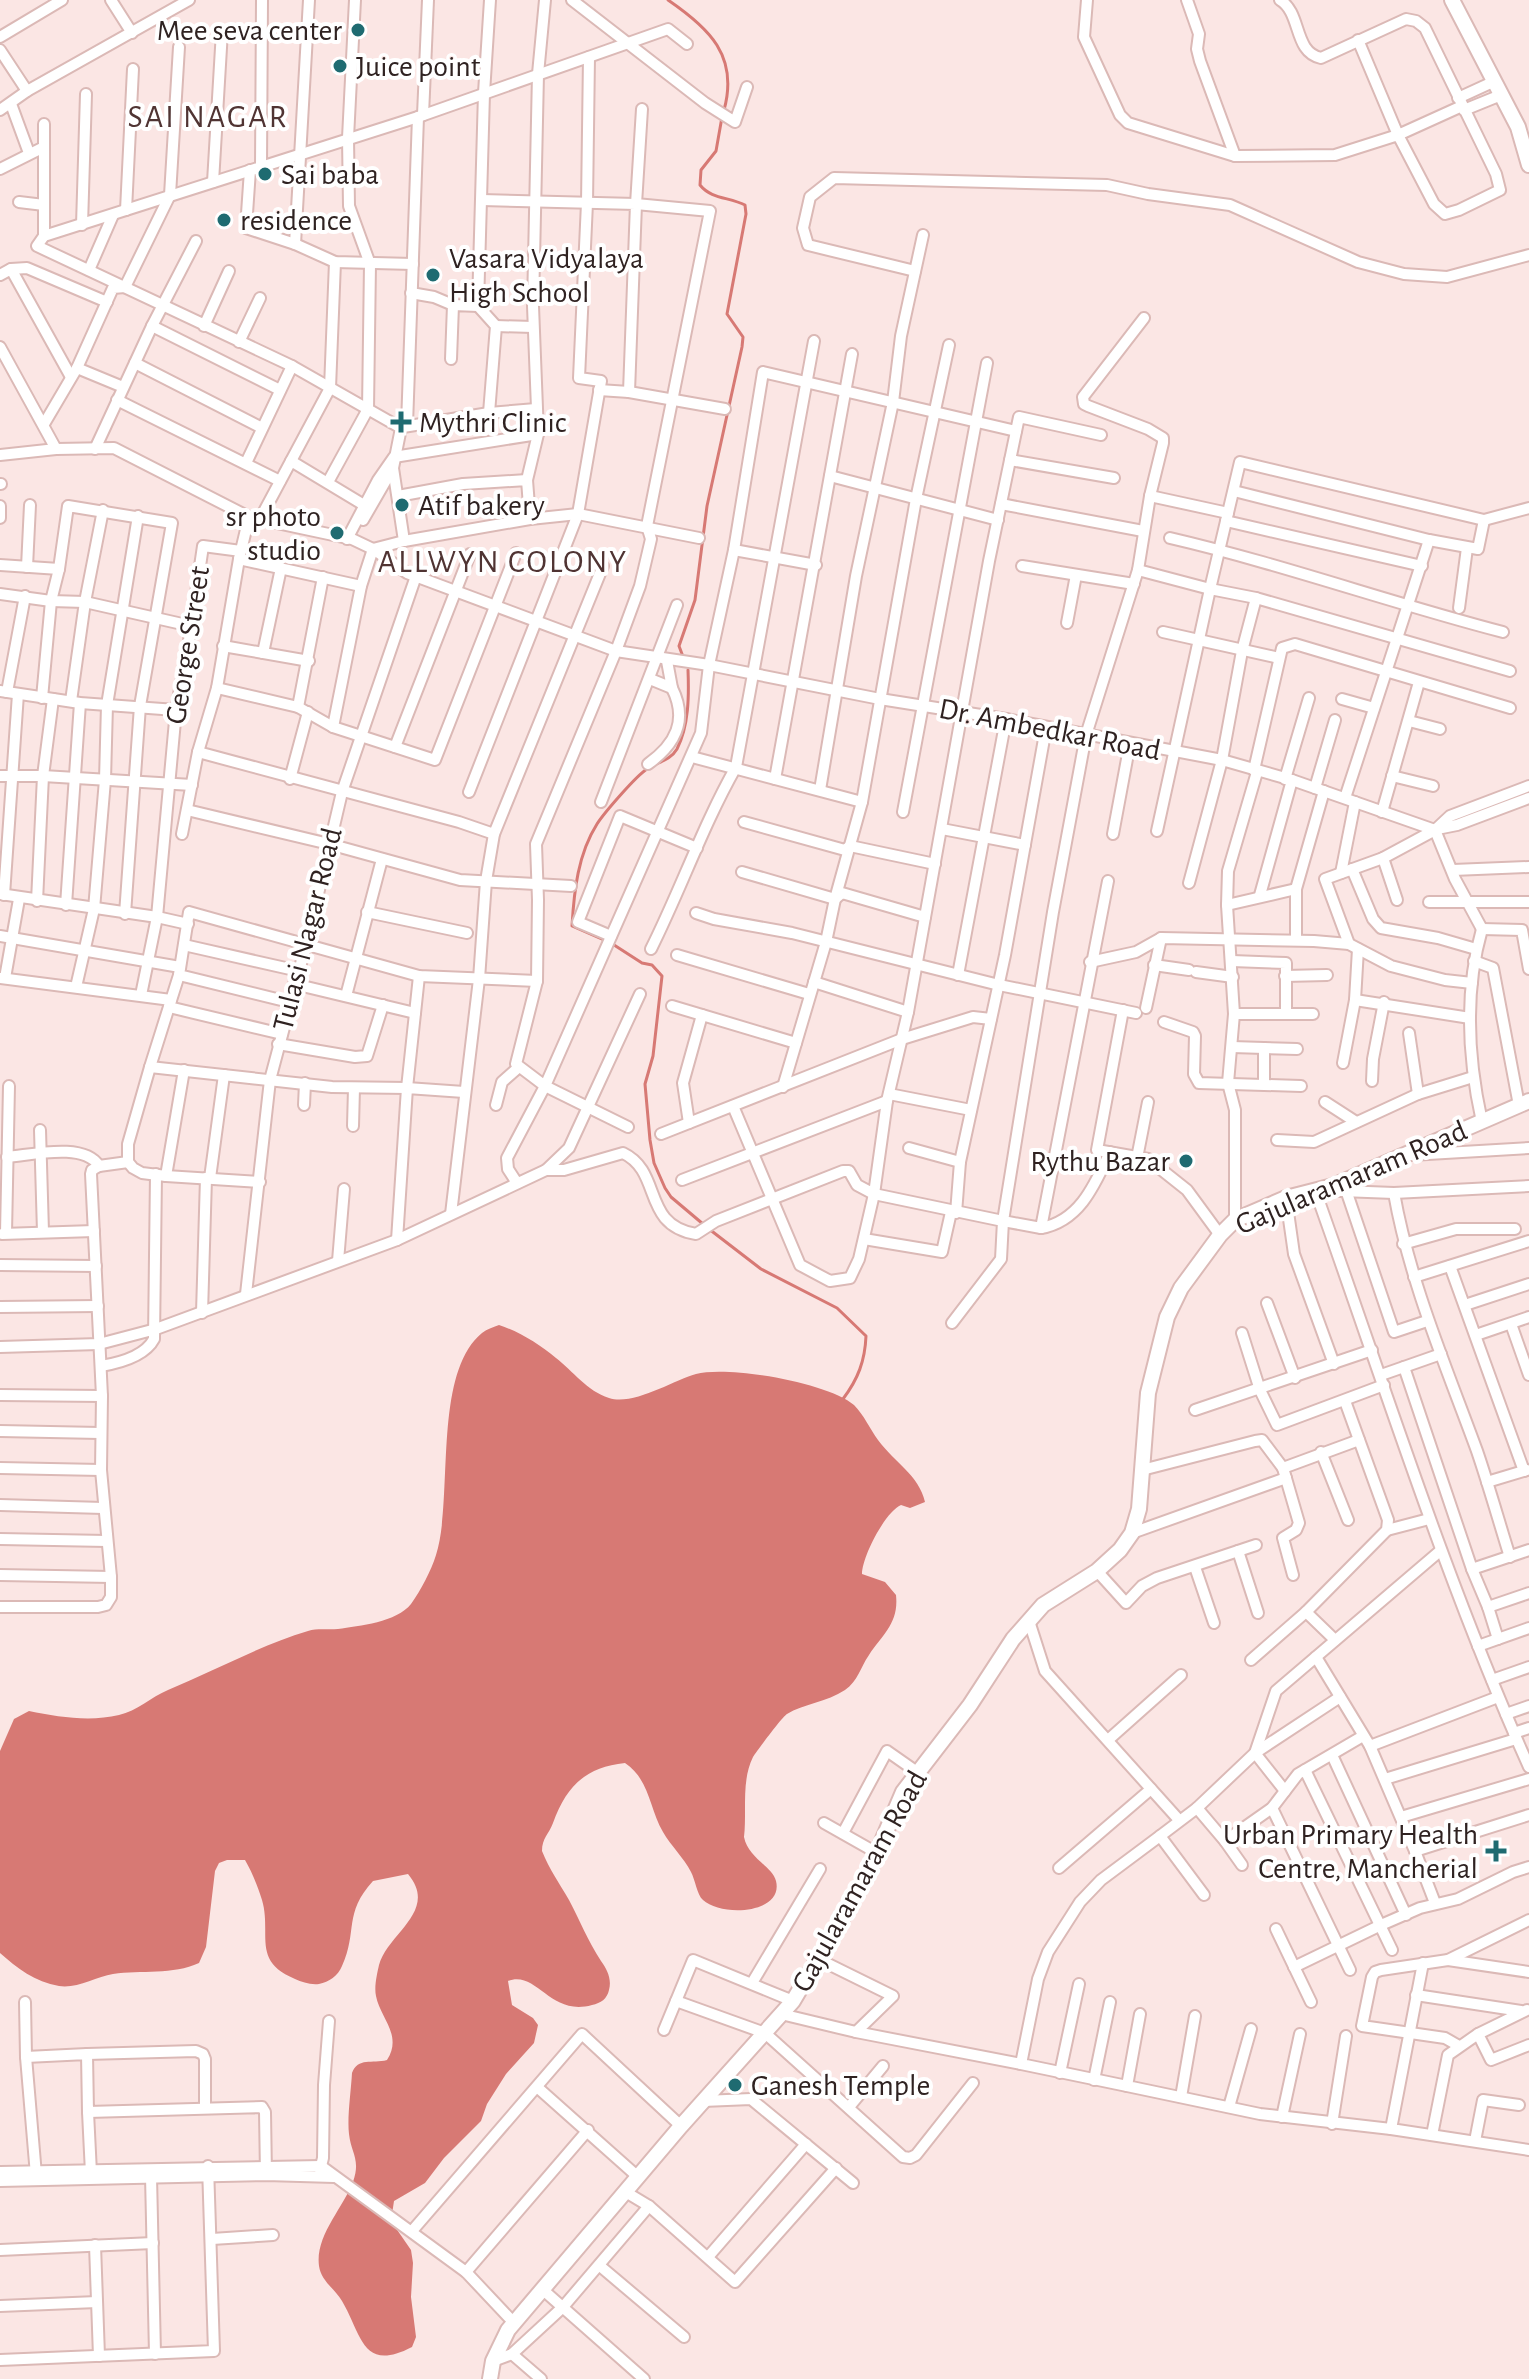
<svg xmlns="http://www.w3.org/2000/svg" width="1529" height="2379" viewBox="0 0 1529 2379" font-family="'Alegreya Sans',sans-serif">
<rect width="100%" height="100%" fill="#fbe6e4"/>
<path fill="#d77974" d="M499,1325c21,7 40,19 57,33 17,13 31,33 53,40 24,8 63,-17 87,-24 32,-9 133,9 158,31 10,10 16,24 24,35 16,22 41,35 47,62l-15,6 -9,-3c-16,7 -39,52 -39,69l23,8 11,13c3,28 -13,39 -27,60 -9,13 -11,26 -24,35 -18,12 -42,14 -58,24 -5,3 -30,37 -34,43 -12,24 -6,54 -9,80 4,21 28,29 32,44 8,33 -55,36 -73,19 -6,-5 -8,-21 -12,-28 -7,-14 -20,-26 -28,-40 -14,-24 -13,-52 -38,-69 -40,4 -59,24 -72,60 -4,11 -11,15 -11,28 7,18 18,33 27,49 11,21 19,41 32,61 6,8 11,18 8,29 -2,9 -8,13 -17,15 -42,12 -55,-35 -84,-24l4,24 21,13 5,7 -4,18 -28,31 -19,30 -6,17 -37,37 -19,25 -31,18 -3,20 20,29 2,13 -2,34 5,40 -4,10c-50,26 -50,-12 -70,-46 -7,-12 -21,-20 -23,-35 -4,-30 24,-58 34,-84 8,-23 -2,-29 -4,-48 -2,-16 2,-43 3,-61 6,-16 20,-9 35,-13 16,-25 -7,-42 -11,-64 -2,-9 1,-22 3,-31 9,-32 60,-54 29,-91l-35,7c-30,33 -15,50 -31,85 -4,10 -13,16 -23,18 -9,1 -17,-2 -24,-5 -44,-18 -23,-45 -33,-79 -4,-13 -10,-28 -17,-40h-18l-8,3 -4,8 -9,76 -7,16c-26,12 -58,7 -86,11 -17,3 -37,15 -54,12 -24,-4 -42,-18 -59,-33v-202l14,-32 15,-8c29,6 61,11 90,4 18,-4 32,-18 49,-25 46,-19 93,-45 140,-59 9,-3 20,-1 30,-2 21,-3 59,-7 73,-25 10,-14 20,-33 25,-49 18,-56 -4,-181 46,-222 5,-4 12,-6 17,-8z"/>
<g fill="none" stroke-linecap="round" stroke-linejoin="round">
<g stroke="#d77974" stroke-width="3">
<path d="M668,0c41,28 71,56 56,110"/>
<path d="M682,654l-3,-8 16,-46 12,-94 35,-159 1,-10 -16,-23 19,-100 -1,-9c-16,-8 -34,-6 -45,-20l1,-15 15,-19 6,-34"/>
<path d="M604,940l-32,-14c2,-35 6,-72 25,-102 7,-11 39,-48 50,-55 10,-7 23,-8 30,-20 12,-24 12,-53 11,-79"/>
<polyline points="611,943 642,963 652,965 662,976 653,1056 645,1084 650,1140 654,1163 665,1188 671,1197 703,1224"/>
<path d="M709,1229l52,40 76,39 29,28c-1,25 -8,43 -23,63"/>
</g>
<g stroke="#dbb9b6" stroke-width="14">
<g id="minor">
<polyline points="111,0 132,33"/>
<polyline points="572,0 705,103 735,122 747,87"/>
<path d="M1087,0l-3,37 36,78 8,8 107,33 100,-1 63,-20 36,69 11,10 14,-4 41,-20 -4,-16 -71,-146 -9,-7 -10,-2 -85,39c-28,-6 -19,-45 -41,-58"/>
<polyline points="1187,0 1199,34 1197,49 1200,61 1235,156"/>
<polyline points="0,37 62,0"/>
<polyline points="1358,40 1398,135 1462,106"/>
<polyline points="0,50 27,91"/>
<polyline points="1458,98 1495,81"/>
<polyline points="11,104 29,153"/>
<polyline points="0,110 27,91 189,0"/>
<polyline points="1464,110 1501,95"/>
<polyline points="423,115 428,0"/>
<polyline points="44,124 44,236 37,246 292,366 401,428 393,468 404,541 373,549 361,586 333,727"/>
<polyline points="261,166 262,0"/>
<polyline points="0,169 44,147"/>
<polyline points="250,170 246,228 295,244 335,262 413,264"/>
<polyline points="213,182 222,31"/>
<polyline points="482,200 636,204 629,392"/>
<polyline points="19,202 44,205"/>
<polyline points="126,210 133,69"/>
<polyline points="82,225 86,94"/>
<polyline points="44,236 418,117 668,29 687,44"/>
<polyline points="295,244 309,0"/>
<polyline points="11,269 71,377"/>
<polyline points="89,270 113,215"/>
<polyline points="915,271 808,245 803,228 810,197 834,178 1107,185 1148,194 1230,205 1358,262 1404,274 1447,277 1529,255"/>
<polyline points="0,275 11,269 27,268 107,302"/>
<polyline points="411,293 434,297 453,305"/>
<polyline points="152,326 280,390"/>
<polyline points="204,326 229,271"/>
<polyline points="496,326 533,327"/>
<polyline points="239,342 260,298"/>
<polyline points="0,347 56,449"/>
<polyline points="451,359 453,305 478,306"/>
<polyline points="135,363 262,428"/>
<polyline points="77,368 123,387"/>
<polyline points="599,390 629,392 725,409"/>
<polyline points="117,400 280,481"/>
<polyline points="489,413 496,326 478,306 484,93 490,0"/>
<polyline points="44,424 77,368 113,288 125,287 170,195 179,47"/>
<polyline points="407,425 418,117"/>
<polyline points="403,427 489,413 536,409"/>
<polyline points="95,449 152,326 196,241"/>
<polyline points="0,455 56,449 114,448 249,517 352,539 373,549 407,573 616,651 709,665 880,699 1006,719 1222,760 1292,780 1435,830"/>
<polyline points="1010,460 1114,478"/>
<polyline points="291,461 364,505"/>
<polyline points="246,463 292,366"/>
<polyline points="830,476 998,520"/>
<polyline points="527,480 538,434 533,306 538,74 545,0"/>
<polyline points="328,482 368,409 370,264 349,206 348,138 355,0"/>
<polyline points="0,484 1,484"/>
<polyline points="1234,491 1429,540 1478,549 1484,520"/>
<polyline points="398,496 463,484 527,480 530,519 578,514 699,538"/>
<polyline points="1150,496 1228,513"/>
<polyline points="1001,504 1143,531"/>
<polyline points="0,518 0,506"/>
<polyline points="260,519 330,388 335,262"/>
<polyline points="363,520 393,468"/>
<polyline points="1226,521 1422,566"/>
<path d="M1170,538c112,26 221,65 333,94"/>
<polyline points="347,539 378,480 394,457 538,434"/>
<polyline points="404,541 530,519"/>
<polyline points="734,550 816,565"/>
<polyline points="239,559 361,586"/>
<polyline points="0,565 59,569 68,506 172,523 140,706 125,914"/>
<polyline points="1022,566 1134,584"/>
<polyline points="27,567 30,505"/>
<polyline points="1138,570 1210,589 1240,462 1484,520 1529,508"/>
<polyline points="0,594 51,601 85,602 191,626"/>
<polyline points="1459,608 1467,548"/>
<polyline points="1067,623 1076,575"/>
<polyline points="1163,632 1279,658"/>
<polyline points="223,646 309,661"/>
<polyline points="263,653 281,568"/>
<polyline points="650,679 672,688 667,661"/>
<polyline points="217,688 298,707 323,577"/>
<polyline points="0,691 80,703 176,710"/>
<polyline points="7,692 25,596"/>
<polyline points="42,698 51,601 59,569"/>
<polyline points="1342,699 1374,708"/>
<polyline points="71,701 85,602 103,510"/>
<polyline points="298,707 333,727 435,760 516,553"/>
<polyline points="1409,721 1440,729"/>
<polyline points="395,747 470,554"/>
<polyline points="198,752 459,822 494,834"/>
<polyline points="692,757 862,802"/>
<path d="M648,764c28,-20 40,-44 24,-76"/>
<polyline points="1254,770 1282,648 1295,644 1510,708"/>
<polyline points="0,776 43,776 192,785"/>
<polyline points="1392,776 1433,786"/>
<polyline points="290,779 308,712"/>
<polyline points="775,779 852,354"/>
<polyline points="1285,779 1309,698"/>
<polyline points="1315,788 1335,720"/>
<polyline points="820,790 856,576 893,402 901,336 923,235"/>
<polyline points="469,792 578,514 601,381 579,378 587,203 589,57"/>
<polyline points="1345,798 1429,540"/>
<polyline points="601,802 677,605"/>
<polyline points="187,810 329,844 460,880 571,886"/>
<polyline points="903,812 987,363"/>
<polyline points="1382,812 1419,682"/>
<polyline points="744,822 845,850 850,846 935,864"/>
<polyline points="942,829 1025,845"/>
<polyline points="1437,829 1457,825 1529,798"/>
<polyline points="1435,830 1455,879 1482,929"/>
<polyline points="1157,831 1210,589 1256,598"/>
<polyline points="182,834 198,752 217,688 239,559 249,517"/>
<polyline points="1113,834 1130,743"/>
<polyline points="1383,858 1397,900"/>
<polyline points="1352,869 1373,919 1381,928 1438,938 1476,949"/>
<polyline points="1453,870 1529,867"/>
<polyline points="742,872 835,899 842,893 925,917"/>
<polyline points="1341,873 1355,802"/>
<polyline points="1108,881 1041,1228 1003,1221 1053,912 1086,735 1138,570 1150,496 1163,443 1163,438 1148,429 1088,406 1084,404 1083,397 1144,318"/>
<polyline points="1189,883 1222,760 1242,651 1256,598 1510,671"/>
<polyline points="0,894 157,917 188,924"/>
<polyline points="4,895 18,694"/>
<polyline points="1260,895 1292,780"/>
<polyline points="37,901 43,776 53,699"/>
<polyline points="1429,902 1529,902"/>
<polyline points="66,905 80,703"/>
<polyline points="1227,905 1296,889"/>
<polyline points="367,912 467,933"/>
<polyline points="696,913 714,919 792,933 999,985 1136,1013"/>
<path d="M1482,929c-18,63 -14,130 0,193"/>
<polyline points="1482,929 1522,930 1529,969"/>
<polyline points="0,936 180,967"/>
<polyline points="611,936 578,922 620,816 697,848"/>
<polyline points="1296,940 1296,889 1324,791"/>
<polyline points="1349,944 1325,879 1383,858 1435,830 1450,816 1529,786"/>
<polyline points="184,945 299,971"/>
<path d="M651,949c30,-60 52,-124 85,-182l78,-426"/>
<polyline points="677,955 809,994"/>
<polyline points="1232,961 1286,963 1286,1013"/>
<polyline points="1474,961 1493,968 1518,1100"/>
<polyline points="1090,962 1136,952 1161,938 1314,941 1349,944 1391,966 1445,980 1472,983"/>
<polyline points="1154,965 1189,970"/>
<polyline points="1196,972 1233,977"/>
<polyline points="179,975 150,1067 332,1087 407,1088 419,976"/>
<polyline points="958,975 1006,719"/>
<polyline points="1285,976 1327,975"/>
<polyline points="0,978 171,1000"/>
<polyline points="5,978 19,899"/>
<polyline points="814,982 908,1012"/>
<polyline points="294,984 415,1013"/>
<polyline points="76,987 94,909 105,780 107,705 138,516"/>
<polyline points="141,995 157,917 176,710 188,647 203,546 241,551"/>
<polyline points="346,996 382,859"/>
<polyline points="1355,1000 1470,1018"/>
<polyline points="289,1002 179,975 189,912 419,976 537,981"/>
<polyline points="672,1006 796,1043"/>
<polyline points="169,1007 282,1034"/>
<polyline points="1146,1008 1161,938"/>
<polyline points="1123,1010 1097,1150 1148,1159 1187,1190 1220,1235"/>
<polyline points="1234,1014 1313,1014"/>
<polyline points="1164,1022 1193,1032 1195,1036 1194,1074 1199,1083 1301,1086"/>
<polyline points="1409,1033 1418,1094"/>
<polyline points="278,1044 355,1057 367,1056 383,1005"/>
<polyline points="1232,1047 1297,1049"/>
<polyline points="1264,1048 1264,1084"/>
<polyline points="1343,1063 1355,1000 1358,949"/>
<polyline points="150,1067 128,1144 128,1162 133,1168 142,1173 166,1176 260,1182"/>
<polyline points="1372,1081 1373,1059 1384,1002"/>
<polyline points="783,1087 826,942 835,899 862,802 916,499 949,345"/>
<polyline points="889,1094 971,1110"/>
<polyline points="1325,1102 1356,1122"/>
<polyline points="304,1105 305,1083"/>
<polyline points="496,1105 502,1082 519,1067"/>
<polyline points="733,1106 800,1265 830,1281 850,1278 859,1259 874,1194 1003,1221 1001,1259 952,1323"/>
<polyline points="689,1123 683,1083 702,1015"/>
<polyline points="353,1126 354,1088"/>
<polyline points="628,1127 545,1086 701,733 709,665 734,550 763,372 1016,431"/>
<polyline points="40,1130 43,1232"/>
<polyline points="661,1134 902,1039 973,1017 991,1019"/>
<polyline points="1277,1140 1314,1142 1418,1094 1473,1077"/>
<polyline points="909,1148 960,1162 956,1213"/>
<polyline points="1411,1155 1529,1148"/>
<path d="M7,1157c25,-2 77,-15 92,9"/>
<polyline points="1137,1158 1148,1102"/>
<polyline points="960,1162 1005,955 1046,728"/>
<path d="M546,1170h18l59,-17c40,19 18,72 73,81l20,-13 127,-50h6l8,14 17,9 13,-93 21,-89 81,-451 30,-144 82,18"/>
<polyline points="166,1176 184,1070"/>
<polyline points="210,1178 224,1075"/>
<polyline points="682,1180 887,1101"/>
<polyline points="517,1183 508,1169 507,1158 545,1086 516,1064 537,981 538,900 536,844 616,651 640,586 651,539 647,526 710,211 636,204 642,109"/>
<path d="M1529,1186l-135,7 -79,-3c69,193 130,390 214,577"/>
<polyline points="1347,1193 1394,1332 1427,1321"/>
<path d="M1394,1193c16,90 52,173 83,258 12,35 22,71 33,106"/>
<polyline points="1286,1198 1294,1254 1334,1364"/>
<polyline points="451,1214 479,979 486,881 494,834 603,566"/>
<polyline points="1235,1220 1235,1110 1228,1083 1234,1014 1227,905 1228,871 1257,772"/>
<path d="M1041,1228c39,-7 54,-44 69,-76"/>
<polyline points="6,1233 9,1086"/>
<polyline points="2,1234 94,1231"/>
<polyline points="864,1239 942,1252 951,1212"/>
<polyline points="397,1240 407,1088 464,1092"/>
<polyline points="1403,1244 1456,1229 1515,1229"/>
<polyline points="338,1261 344,1189"/>
<polyline points="0,1265 96,1266"/>
<polyline points="1450,1266 1524,1471"/>
<polyline points="1414,1277 1529,1241"/>
<polyline points="246,1294 270,1080 306,945 342,792 416,576"/>
<polyline points="1267,1303 1295,1378"/>
<polyline points="1465,1305 1529,1284"/>
<polyline points="0,1307 98,1306"/>
<polyline points="202,1313 206,1178"/>
<polyline points="1511,1324 1529,1375"/>
<polyline points="1242,1333 1260,1390 1277,1425 1384,1385"/>
<polyline points="1476,1335 1529,1317"/>
<polyline points="0,1347 99,1344 156,1329 397,1240 546,1170 569,1148 640,994"/>
<path d="M101,1366c18,-3 44,-10 53,-27l2,-165"/>
<polyline points="1404,1367 1472,1569 1488,1607 1529,1593"/>
<polyline points="1381,1375 1441,1354"/>
<polyline points="0,1395 102,1396"/>
<polyline points="1195,1410 1372,1350"/>
<polyline points="0,1431 100,1433"/>
<polyline points="1321,1452 1348,1520"/>
<polyline points="0,1468 101,1470"/>
<polyline points="1142,1470 1255,1441 1262,1440 1283,1468"/>
<polyline points="1487,1482 1527,1470"/>
<polyline points="0,1505 103,1508"/>
<polyline points="1387,1530 1429,1519"/>
<polyline points="1132,1533 1286,1478"/>
<polyline points="0,1539 107,1541"/>
<polyline points="1238,1551 1258,1613"/>
<polyline points="1195,1567 1214,1623"/>
<polyline points="1472,1569 1529,1550"/>
<polyline points="1097,1571 1126,1603 1142,1586 1157,1578 1256,1545"/>
<polyline points="0,1575 111,1577"/>
<polyline points="1293,1575 1283,1538 1296,1530 1299,1523 1283,1468 1359,1440"/>
<polyline points="0,1607 98,1607 106,1605 111,1597 111,1577 101,1470 102,1396 91,1174 92,1170 99,1166 128,1162"/>
<polyline points="1488,1607 1498,1639"/>
<polyline points="1306,1612 1387,1530 1388,1520 1345,1401"/>
<polyline points="1029,1621 1045,1671 1179,1820"/>
<polyline points="1478,1646 1529,1628"/>
<polyline points="1316,1657 1370,1746 1415,1851 1529,1815"/>
<polyline points="1251,1660 1306,1612 1335,1640"/>
<polyline points="1492,1680 1529,1667"/>
<polyline points="1506,1714 1529,1706"/>
<polyline points="1514,1733 1529,1728"/>
<polyline points="1363,1736 1298,1774 1272,1808 1225,1841 1197,1808 1255,1753 1276,1691 1440,1551"/>
<polyline points="1108,1740 1181,1675"/>
<polyline points="1370,1746 1498,1697"/>
<polyline points="1332,1755 1406,1915"/>
<polyline points="1305,1770 1392,1950"/>
<polyline points="1385,1779 1516,1739"/>
<polyline points="1285,1791 1255,1753 1340,1697"/>
<polyline points="1197,1808 1160,1836 1204,1895"/>
<polyline points="1272,1808 1350,1970"/>
<polyline points="1401,1817 1529,1779"/>
<polyline points="824,1823 877,1853"/>
<polyline points="843,1833 887,1751 917,1772"/>
<polyline points="1225,1841 1242,1865"/>
<polyline points="1415,1851 1435,1903"/>
<polyline points="1059,1868 1151,1789"/>
<polyline points="1276,1929 1311,2002"/>
<polyline points="818,1959 893,1996 856,2032 1021,2064"/>
<polyline points="1448,1960 1529,1972"/>
<polyline points="1423,1963 1391,2129 1529,2150"/>
<polyline points="1294,1967 1381,1925 1420,1908 1458,1899 1513,1872 1529,1867"/>
<polyline points="752,1983 820,1869"/>
<polyline points="1416,1995 1521,2011"/>
<polyline points="676,2001 765,2033 903,2157 910,2158 916,2155 973,2083"/>
<polyline points="25,2002 26,2057 87,2054 88,2112 262,2107 265,2112 266,2175"/>
<polyline points="1527,2010 1478,2034 1491,2060 1529,2045"/>
<polyline points="781,2014 856,2032"/>
<polyline points="1140,2014 1127,2086 1260,2114 1391,2129"/>
<polyline points="664,2030 693,1960 793,2001"/>
<polyline points="1459,2046 1445,2038 1362,2026 1372,1977 1375,1972 1381,1970 1448,1960 1529,1920"/>
<polyline points="87,2054 196,2051 203,2054 205,2059 205,2108"/>
<polyline points="26,2057 36,2175"/>
<polyline points="1060,2073 1079,1984"/>
<polyline points="1094,2080 1110,2002"/>
<polyline points="1127,2086 1021,2064 1038,1979 1048,1952 1080,1902 1101,1880 1160,1836"/>
<polyline points="537,2087 637,2176"/>
<polyline points="1181,2097 1195,2016"/>
<polyline points="703,2101 751,2099 853,2183"/>
<polyline points="849,2107 883,2066"/>
<polyline points="1229,2107 1251,2029"/>
<polyline points="88,2112 91,2173"/>
<polyline points="1282,2117 1300,2034"/>
<polyline points="1332,2124 1346,2036"/>
<polyline points="1432,2135 1448,2055 1478,2034"/>
<polyline points="1475,2141 1483,2100 1519,2105"/>
<polyline points="320,2170 323,2158 324,2085 329,2021"/>
<polyline points="0,2172 321,2166 466,2272 514,2323"/>
<polyline points="151,2176 155,2354"/>
<polyline points="0,2181 266,2175 334,2177"/>
<polyline points="624,2191 649,2206 735,2282 836,2168"/>
<polyline points="412,2231 582,2034 681,2126"/>
<polyline points="212,2239 273,2235"/>
<polyline points="95,2245 99,2356"/>
<polyline points="0,2250 153,2243"/>
<polyline points="708,2257 806,2144"/>
<polyline points="600,2266 684,2337"/>
<polyline points="466,2272 588,2130"/>
<polyline points="542,2289 644,2379"/>
<polyline points="0,2306 97,2302"/>
<polyline points="512,2354 541,2379"/>
<polyline points="0,2360 214,2351 208,2166"/>
<polyline points="493,2361 512,2354 563,2307 649,2206"/>
</g>
</g>
<g stroke="#dbb9b6" stroke-width="18">
<g id="major">
<polyline points="1452,0 1518,127 1529,165"/>
<polyline points="490,2379 493,2361 508,2330 681,2126 793,2001 857,1893 877,1853 903,1792 970,1705 1013,1639 1043,1605 1097,1571 1120,1550 1132,1533 1139,1509 1148,1393 1167,1317 1181,1288 1220,1235 1235,1220 1286,1198 1333,1186 1529,1101"/>
</g>
</g>
<use href="#minor" stroke="#fff" stroke-width="10"/>
<use href="#major" stroke="#fff" stroke-width="14"/>
</g>
<g fill="#1f6b71" stroke="#fff" stroke-width="3">
<circle cx="358" cy="30" r="8"/>
<circle cx="340" cy="66" r="8"/>
<circle cx="265" cy="174" r="8"/>
<circle cx="224" cy="220" r="8"/>
<circle cx="433" cy="275" r="8"/>
<path d="M397 410h8v8h8v8h-8v8h-8v-8h-8v-8h8z"/>
<circle cx="402" cy="505" r="8"/>
<circle cx="337" cy="533" r="8"/>
<circle cx="1186" cy="1161" r="8"/>
<path d="M1492 1839h8v8h8v8h-8v8h-8v-8h-8v-8h8z"/>
<circle cx="735" cy="2085" r="8"/>
</g>
<g text-anchor="middle" stroke-width="8" stroke-linejoin="round" paint-order="stroke">
<g font-size="30" fill="#2f2221" stroke="#fff" text-anchor="start">
<text x="342" y="40" text-anchor="end">Mee seva center</text>
<text x="356" y="76">Juice point</text>
<text x="281" y="184">Sai baba</text>
<text x="240" y="230">residence</text>
<text x="449" y="268">Vasara Vidyalaya<tspan x="449" dy="34">High School</tspan></text>
<text x="419" y="432">Mythri Clinic</text>
<text x="418" y="515">Atif bakery</text>
<text x="321" y="526" text-anchor="end">sr photo<tspan x="321" dy="34">studio</tspan></text>
<text x="1170" y="1171" text-anchor="end">Rythu Bazar</text>
<text x="1478" y="1844" text-anchor="end">Urban Primary Health<tspan x="1478" dy="34">Centre, Mancherial</tspan></text>
<text x="751" y="2095">Ganesh Temple</text>
</g>
<g font-size="30" fill="#2f2221" stroke="#fff">
<text transform="translate(187 645) rotate(-81)" y="10">George Street</text>
<text transform="translate(1050 729) rotate(11)" y="10">Dr. Ambedkar Road</text>
<text transform="translate(307 929) rotate(-76)" y="10">Tulasi Nagar Road</text>
<text transform="translate(1351 1177) rotate(-23)" y="10">Gajularamaram Road</text>
<text transform="translate(859 1881) rotate(-61)" y="10">Gajularamaram Road</text>
</g>
<g font-size="32" letter-spacing="2" fill="#503433" stroke="#fff">
<text x="208" y="127">SAI NAGAR</text>
<text x="503" y="572">ALLWYN COLONY</text>
</g>
</g>
</svg>
